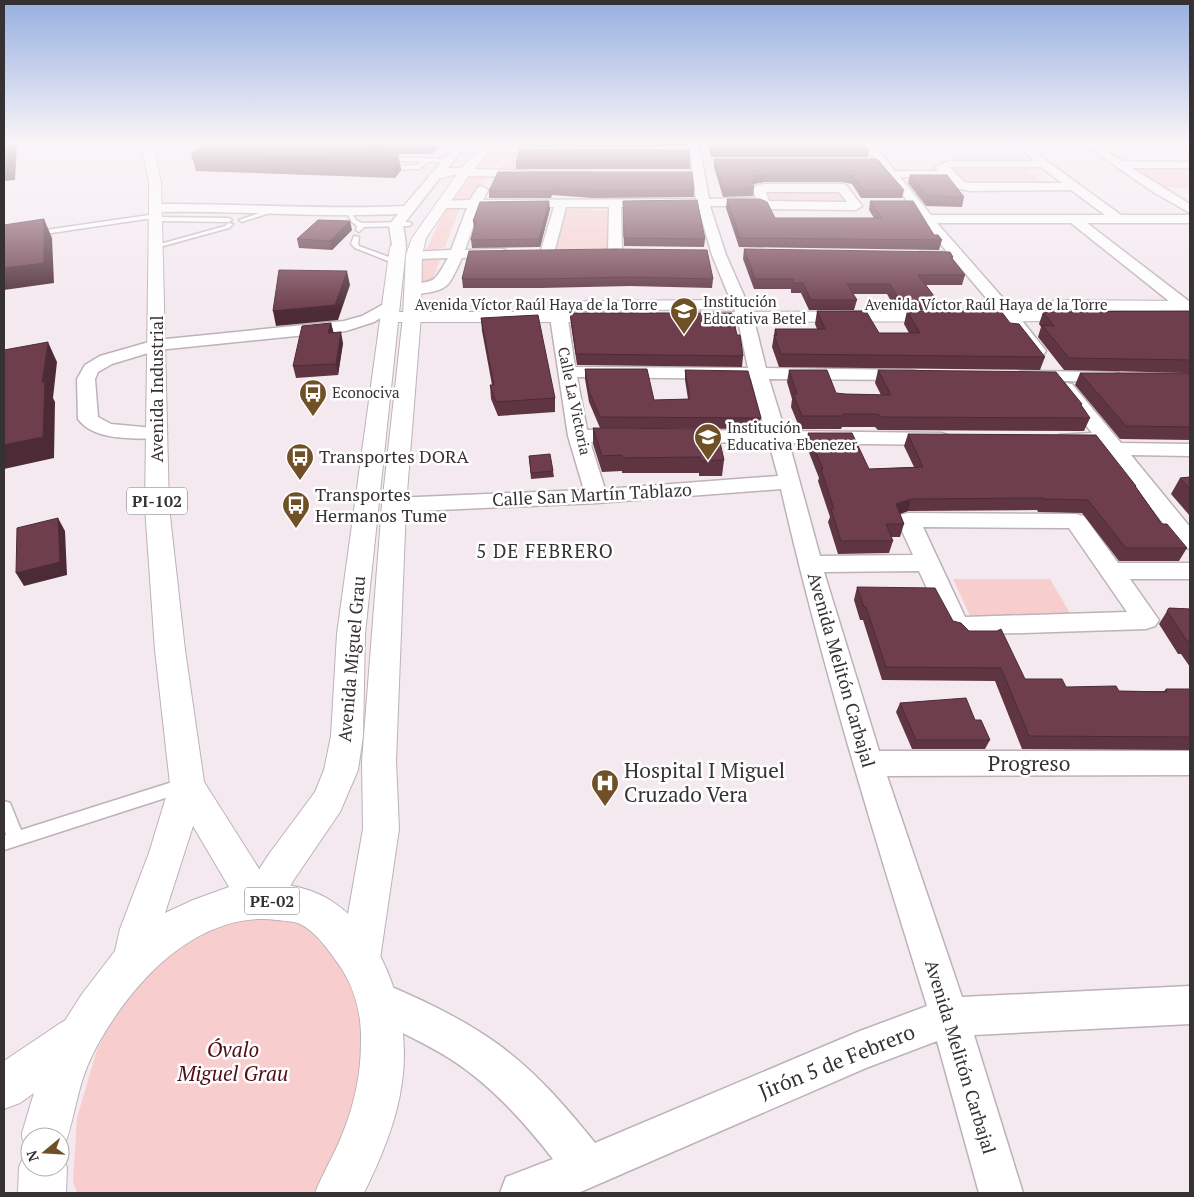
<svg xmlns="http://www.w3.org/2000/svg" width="1194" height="1197" viewBox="0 0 1194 1197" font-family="'PT Serif',serif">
<rect width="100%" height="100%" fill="#f4e9ef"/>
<g fill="#f7cecd">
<polygon points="503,151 505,153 492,171 474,170 490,153"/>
<polygon points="509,154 591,154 595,155 592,173 499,173"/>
<polygon points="1130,166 1190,166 1190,188 1161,187"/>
<polygon points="951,168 1021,168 1025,169 1045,184 964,185"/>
<polygon points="479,175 487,176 469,200 454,199 470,176"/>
<polygon points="764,190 840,190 852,209 773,209"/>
<polygon points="447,205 461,205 445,247 434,250 427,249"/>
<polygon points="564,209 607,210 609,249 604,251 556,250 560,211"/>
<polygon points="442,255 431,284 421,285 423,257"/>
<polygon points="953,579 1050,579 1074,620 972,620"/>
<polygon points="275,909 317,930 348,975 361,1014 365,1058 352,1135 319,1193 77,1193 73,1181 77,1118 96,1053 116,1008 189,931"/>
</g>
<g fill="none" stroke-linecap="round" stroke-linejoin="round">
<g stroke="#bcb2b8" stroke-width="3">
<g id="lane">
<polygon points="382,157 447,159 450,161 447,163 427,162 419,169 385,170 383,167 417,165 421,162 380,160"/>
<polygon points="274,208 277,210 276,211 242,222 239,220"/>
<polygon points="346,211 350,211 356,220 362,223 409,222 412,224 409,226 364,227 359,232 356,230 357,226 352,222"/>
<polygon points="156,214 158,217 229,218 232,220 229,222 156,221 153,218 4,240 4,236"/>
<polygon points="228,223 233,224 229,228 156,248 153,246 225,226"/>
<polygon points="354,236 359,237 358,244 359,246 400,261 393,263 355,248 351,244"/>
<polygon points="185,778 190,780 193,785 190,790 4,850 4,836 6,835 4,827 4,801 10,803 21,830"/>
</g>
</g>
<g stroke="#bcb2b8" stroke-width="3">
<g id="street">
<path d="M457,144h10l-19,24 83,3 6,3 -6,3 -67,-1 -21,-2 -40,51 3,20 -7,4 -7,-4 -3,-20 9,-11c-81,4 -161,-4 -242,-2l-6,-4 6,-4c83,-1 166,6 248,2z"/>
<path d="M689,144h10l10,55 47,-1 -3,-9 2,-3 9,-2h78l4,1 16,21 -6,4 -90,-1 -7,-3h-49l16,49 27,61 13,52 144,2 6,1 3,4 -3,4 -6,1 -141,-1 16,52 156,2 7,2 3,4 -3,4 -7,2 -152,-2 31,113 93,-1 -16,-35 3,-5 8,-2 168,1 8,2 34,47h72v16h-60l29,41 -4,6 -9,3 -189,6 -9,-3 -4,-6 -25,-55 -95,1 55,179h311v24l-303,1 75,221 228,-11v38l-216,11 49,158h-44l-42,-152 -71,27 -288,125h-78l6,-16 47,-18c-29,-37 -61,-73 -101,-99 -28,-18 -59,-31 -88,-47l-6,-13 6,-13 13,-6c42,17 85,37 122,64 37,27 67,62 96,98l265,-112 67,-25c-53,-171 -106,-342 -146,-517l-184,14 -203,9 -8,-2 -3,-5 3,-5 8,-2 190,-8 -16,-54 -18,-119v-11l2,-3h12l2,3 9,61 173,1 -11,-52 -25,-61 -14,-49 -77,1 1,45 -7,4 -7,-4 1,-45h-43l-12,46 -7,4 -7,-4 14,-46h-74l-15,43 36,-1 5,1 2,3 -2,3 -44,2c-4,8 -8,18 -13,25 -8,10 -30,12 -41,9l-3,-3 3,-3c28,-7 24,0 40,-28l-34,1 -7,-4 2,-3 42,-2 16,-42h-25l-6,-4 2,-3 32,-1 8,-13 4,-1 6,4 -5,10 213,-1zM766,192h73l8,10 -78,-1zM577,377l174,2 14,52 -79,-1 -7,2 -3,4 3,4 7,2 83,1 9,33 -173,13 -15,-47 43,-3 3,-4 -3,-4 -7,-2 -39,1zM923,527l146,1 58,84 -162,5z"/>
<path d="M863,144h10l22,27h43l-3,-4 13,-6h86l-17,-17h11l20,18 73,53h69v8h-103l103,79v7h-11l-108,-86h-134l79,90 30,38 -3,4 -6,1 -6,-1 -27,-36 -50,-59 -40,-1 -2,-3 7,-4h28zM950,167h91l21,16h-92l-6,-1zM900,177h45l11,11 14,3 101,-1 34,25h-174z"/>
<polygon points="1084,144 1096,144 1122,161 1190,162 1190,168 1132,168 1190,204 1190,213 1153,192"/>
<polygon points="484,147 554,147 559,150 554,153 480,152 479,150"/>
<path d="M391,300l6,2 2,3 -2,3 -23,14 -28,9 -188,19 -46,14 -14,8 -3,7 3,38 13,7 53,5 3,4 -3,4 -7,2c-24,-1 -63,2 -79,-20l-1,-40 8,-14 15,-9 56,-16 188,-19 18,-5z"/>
<polygon points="1025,371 1113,372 1119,373 1122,377 1119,381 1113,382 1019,380 1016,376 1019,372"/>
<polygon points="1066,383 1072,384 1121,443 1190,444 1190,456 1131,455 1190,527 1190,549 1182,547 1101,445 1059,443 1056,439 1059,435 1092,433 1057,388 1060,384"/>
</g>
</g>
<g stroke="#bcb2b8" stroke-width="2">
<g id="secondary">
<polygon points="716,300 722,301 725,305 722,309 587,311 581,310 578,306 581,302 587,301"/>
<polygon points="1057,300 1190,301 1190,311 1051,309 1048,305 1051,301"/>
<polygon points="1079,311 1085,312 1088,316 1085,320 1079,321 694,322 688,321 685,317 688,313 694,312"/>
<polygon points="390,312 609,312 615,313 618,317 615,321 609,322 390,322 384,321 381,317 384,313"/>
<polygon points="77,1016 92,1022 98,1037 92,1052 20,1103 4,1109 4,1061 62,1022"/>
</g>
</g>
<g stroke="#bcb2b8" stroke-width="2">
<path id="primary" d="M141,144h12l8,38 8,325 16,143 19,132 64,101c21,1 46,6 65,19 55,37 78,116 69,180 -5,39 -21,76 -38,111h-49c8,-20 19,-38 27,-58 12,-29 19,-61 19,-92 1,-29 -7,-58 -24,-81 -10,-14 -22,-31 -37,-38 -7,-3 -15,-3 -23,-4 -51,-7 -99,23 -132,59 -23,24 -52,67 -62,99 -8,24 -11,52 -22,76l6,13 -1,26h-48l1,-26 8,-17 -5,-13v-4l17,-57 18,-43 25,-39 33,-43 5,-22 29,-76 21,-69 -15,-134 -10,-143 4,-299v-26zM193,826l36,61 -36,13 -28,13zM30,1137h30v30h-30z"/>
</g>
<g stroke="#bcb2b8" stroke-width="2">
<g id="highway">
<polygon points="483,144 495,144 469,175 426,238 422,255 421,316 406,505 396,761 399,829 380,959 374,973 360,979 346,973 340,959 363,829 362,761 382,505 403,316 406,255 412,238 460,170"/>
<polygon points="449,168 455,172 453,175 435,180 429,176 431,173"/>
<polygon points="398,242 403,244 406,247 365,634 363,736 358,770 340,812 295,878 273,914 260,919 247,914 241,901 247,888 269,854 315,792 324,770 331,736 337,634 390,247 393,244"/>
</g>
</g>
<use href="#lane" fill="#fff" fill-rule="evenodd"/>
<use href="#street" fill="#fff" fill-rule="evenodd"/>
<use href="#secondary" fill="#fff" fill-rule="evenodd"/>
<use href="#primary" fill="#fff" fill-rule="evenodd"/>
<use href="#highway" fill="#fff" fill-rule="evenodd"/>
</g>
<g fill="#5f3542">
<polygon points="208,144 442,144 432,154 398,154 401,170 395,178 196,171 191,154"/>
<polygon points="523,144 688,144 687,146 523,146"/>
<polygon points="707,144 863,144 869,151 868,157 711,157"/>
<polygon points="714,159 877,159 904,190 902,198 861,198 852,184 842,182 764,182 753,184 754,188 753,196 723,197 714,167"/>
<rect x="516" y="163" width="174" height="6"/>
<polygon points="498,172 694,190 694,197 593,198 552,195 551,198 489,198 489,191"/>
<polygon points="910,175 964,197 962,207 926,206 908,183"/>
<polygon points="727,199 775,218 874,218 869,210 870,201 934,235 942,240 939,250 739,247 726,208"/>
<polygon points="550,209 540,247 472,248 471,240 474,229 473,221"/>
<polygon points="623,209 705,239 704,247 624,246"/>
<polygon points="352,230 332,250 299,248 297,239"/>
<polygon points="744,249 953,257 953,260 965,275 962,285 926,285 937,300 934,310 896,310 887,294 853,294 857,300 854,310 809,310 801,293 791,293 791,289 754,289 743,259"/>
<polygon points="469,251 713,279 712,288 630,286 541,288 463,288 462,279"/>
<polygon points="817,311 879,333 909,333 904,324 907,311 1010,323 1045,357 1040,370 779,367 772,347 775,329 817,329 815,324"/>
<polygon points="1190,311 1190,373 1064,370 1038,337 1041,327 1039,324 1043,312"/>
<polygon points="570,313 737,335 743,356 742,367 577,365 571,324"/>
<polygon points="481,318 555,398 555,412 498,416 491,399 490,385 492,385 482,331"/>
<polygon points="331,323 333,332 343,343 338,375 296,378 293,366"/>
<polygon points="585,369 654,400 688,399 685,380 685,370 761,418 759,429 600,428 589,402 585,379"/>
<polygon points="789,370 836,393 845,394 881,395 875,383 878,370 1082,406 1090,418 1084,431 878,430 875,427 842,427 841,429 800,429 791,407 792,399 787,382"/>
<polygon points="1080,373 1190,373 1190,440 1120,439 1075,385"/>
<polygon points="593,428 724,460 722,476 699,476 699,473 622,473 622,471 602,472 593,444"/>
<polygon points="808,433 869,469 914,467 904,446 908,434 1136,486 1136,487 1162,524 1187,548 1179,561 1119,561 1082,513 1038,512 1037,510 908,511 900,514 904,524 900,537 891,537 893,541 889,553 838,554 828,522 830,517 818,481 819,478 806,445"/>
<polygon points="529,456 553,471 554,477 531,479"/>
<polygon points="1190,477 1190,516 1171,494 1180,478"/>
<polygon points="857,587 953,621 1025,679 1066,687 1119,691 1164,691 1166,689 1190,689 1190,750 1022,749 995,681 882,680 863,620 860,620 854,600"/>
<polygon points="1169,608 1190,609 1190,667 1181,654 1178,654 1159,624"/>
<polygon points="900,703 975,720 990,740 985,749 912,749 896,712"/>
</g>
<g fill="#4d2b36">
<polygon points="9,144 17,144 15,180 4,181 4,164"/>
<polygon points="373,144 382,144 384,154 369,160 367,148"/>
<polygon points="430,144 442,144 432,154"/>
<polygon points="398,154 401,170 395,178 392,161"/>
<polygon points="765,174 764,182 753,184 751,190 752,181 754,176"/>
<polygon points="549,201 550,209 540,247 539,239"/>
<polygon points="44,219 52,238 54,283 4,290 4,268"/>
<polygon points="350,221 352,230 332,250 330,241"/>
<polygon points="347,271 350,285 338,320 276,326 273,311"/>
<polygon points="331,323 334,334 328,333"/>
<polygon points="341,332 343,343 338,375 336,364"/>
<polygon points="48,342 57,362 53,398 55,402 54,458 4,469 4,445 42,382"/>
<polygon points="911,499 908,511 892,516 896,504"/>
<polygon points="58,518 65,531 67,575 24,586 16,573"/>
</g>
<g fill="#6e3e4d" stroke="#4d2b36">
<polygon points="4,144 9,144 8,164 4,164"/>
<polygon points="208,144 373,144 367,148 368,153 398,154 392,161 191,154"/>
<polygon points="709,144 863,144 869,151 711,151"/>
<polygon points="520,149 689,150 690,163 516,163"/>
<polygon points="714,159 877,159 904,190 863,190 853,176 843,174 765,174 754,176 752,181 754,188 723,189"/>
<polygon points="498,172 692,172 694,190 593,190 552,188 551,191 489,191"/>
<polygon points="910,175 947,175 964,197 928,196"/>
<polygon points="727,199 760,199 767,202 775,218 882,218 870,201 913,201 934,235 938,235 942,240 740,238"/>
<polygon points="697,200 705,239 624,238 623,201"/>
<polygon points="549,201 539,239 471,240 476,221 473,221 480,202"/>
<polygon points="44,219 44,263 4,268 4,225"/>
<polygon points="318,220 350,221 330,241 297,239"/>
<polygon points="615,249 707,250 713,279 631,277 540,279 462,279 469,251"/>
<polygon points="744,249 950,252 953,257 951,257 965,275 918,275 937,300 899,300 890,284 847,284 857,300 811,300 803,283 793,283 793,279 755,279"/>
<polygon points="279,270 347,271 335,305 273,311"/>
<polygon points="817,311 866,311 879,333 920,333 907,311 1001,311 1010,323 1019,324 1045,357 781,354 774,335 777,335 775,329 825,329"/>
<polygon points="1190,311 1190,360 1069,358 1042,325 1054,326 1043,312"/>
<polygon points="570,313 732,313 737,335 740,335 743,356 576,354"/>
<polygon points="538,315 555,398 496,402 490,385 494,385 481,318"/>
<polygon points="331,323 328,333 341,332 336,364 293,366 302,326"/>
<polygon points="48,342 42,382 45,382 43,437 4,445 4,350"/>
<polygon points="585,369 647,369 654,400 690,399 685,370 748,371 761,418 600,417 589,391"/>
<polygon points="789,370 827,370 836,393 845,394 891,395 878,370 1056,372 1082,404 1081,405 1090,418 881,417 878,414 843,414 844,416 802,416 793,394 797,394"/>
<polygon points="1080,373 1190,373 1190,427 1126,426"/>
<polygon points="593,428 717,429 724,460 701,461 700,457 622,458 622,455 602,456"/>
<polygon points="808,433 852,433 869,469 923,467 908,434 1096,435 1136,486 1135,486 1162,524 1167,524 1187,548 1126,548 1088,500 1044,499 1043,498 911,499 896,504 904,524 886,524 893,541 841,541 831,509 834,509 821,469 823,469"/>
<polygon points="550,454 553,471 531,473 529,456"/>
<polygon points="1190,477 1190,489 1180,478"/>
<polygon points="58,518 60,562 16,573 17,528"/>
<polygon points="857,587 935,588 953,621 961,623 969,631 997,631 1001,629 1025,679 1062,679 1066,687 1116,686 1119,691 1167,692 1166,689 1190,689 1190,737 1029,736 1001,668 886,667 866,607 864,607"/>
<polygon points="1169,608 1190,609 1190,641 1187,641 1167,611"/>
<polygon points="966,698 975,720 981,720 990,740 916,740 900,703"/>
</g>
<linearGradient id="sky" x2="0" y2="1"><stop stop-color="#96afe0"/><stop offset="0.46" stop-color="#faf5f8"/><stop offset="1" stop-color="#faf5f8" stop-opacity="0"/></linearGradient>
<rect width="1194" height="311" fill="url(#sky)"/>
<defs>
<g id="school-pin" transform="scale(1.4375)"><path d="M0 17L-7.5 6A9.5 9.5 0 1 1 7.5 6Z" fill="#705127" stroke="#fff"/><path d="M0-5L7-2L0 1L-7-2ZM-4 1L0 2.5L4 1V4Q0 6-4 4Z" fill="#fff"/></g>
<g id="bus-pin" transform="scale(1.4375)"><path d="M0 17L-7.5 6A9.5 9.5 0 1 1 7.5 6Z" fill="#705127" stroke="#fff"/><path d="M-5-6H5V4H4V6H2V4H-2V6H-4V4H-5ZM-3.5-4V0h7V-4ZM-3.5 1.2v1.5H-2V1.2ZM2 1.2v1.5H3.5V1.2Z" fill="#fff"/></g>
<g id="hospital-pin" transform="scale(1.4375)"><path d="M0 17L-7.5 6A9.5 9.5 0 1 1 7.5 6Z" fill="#705127" stroke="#fff"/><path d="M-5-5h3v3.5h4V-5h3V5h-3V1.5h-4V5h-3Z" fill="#fff"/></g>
</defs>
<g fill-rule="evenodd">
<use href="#school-pin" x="684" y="311"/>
<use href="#bus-pin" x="313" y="393"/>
<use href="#school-pin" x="708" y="437"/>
<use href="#bus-pin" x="300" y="457"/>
<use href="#bus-pin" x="296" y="505"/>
<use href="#hospital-pin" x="605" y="783"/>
</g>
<g text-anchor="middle" stroke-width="5" stroke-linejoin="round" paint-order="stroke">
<g font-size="15" fill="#363234" stroke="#fff" text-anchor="start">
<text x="703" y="307">Institución<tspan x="703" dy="17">Educativa Betel</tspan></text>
<text x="332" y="398">Econociva</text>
<text x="727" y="433">Institución<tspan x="727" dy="17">Educativa Ebenezer</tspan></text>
</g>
<g font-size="15" fill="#363234" stroke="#fff">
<text x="536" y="310">Avenida Víctor Raúl Haya de la Torre</text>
<text x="986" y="310">Avenida Víctor Raúl Haya de la Torre</text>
<text transform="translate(574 401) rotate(78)" y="5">Calle La Victoria</text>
</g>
<g fill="#fff" stroke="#727071" stroke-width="1">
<rect x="127" y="487.5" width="60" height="27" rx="4"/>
<rect x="244.5" y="887.5" width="55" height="27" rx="4"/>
</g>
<g font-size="16" font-weight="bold" fill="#363234">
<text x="157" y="507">PI-102</text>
<text x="272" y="907">PE-02</text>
</g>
<g font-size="18" fill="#363234" stroke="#fff">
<text transform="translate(157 389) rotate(-90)" y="6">Avenida Industrial</text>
<text transform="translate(592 495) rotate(-3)" y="6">Calle San Martín Tablazo</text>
<text transform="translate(352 659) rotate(-85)" y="6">Avenida Miguel Grau</text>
<text transform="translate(841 670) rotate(74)" y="6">Avenida Melitón Carbajal</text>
<text transform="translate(960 1057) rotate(73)" y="6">Avenida Melitón Carbajal</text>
</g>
<g font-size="18" fill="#363234" stroke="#fff" text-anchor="start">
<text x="319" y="463">Transportes DORA</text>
<text x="315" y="501">Transportes<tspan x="315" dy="21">Hermanos Tume</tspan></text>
</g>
<g font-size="19" letter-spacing="1" fill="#363234" stroke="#fff">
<text x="545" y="558">5 DE FEBRERO</text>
</g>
<g font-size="21" fill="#363234" stroke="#fff">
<text x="1029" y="771">Progreso</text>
<text transform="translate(837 1062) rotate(-22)" y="7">Jirón 5 de Febrero</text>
</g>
<g font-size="21" fill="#363234" stroke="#fff" text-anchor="start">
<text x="624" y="778">Hospital I Miguel<tspan x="624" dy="24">Cruzado Vera</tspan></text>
</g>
<g font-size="21" font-style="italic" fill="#520d17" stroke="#fff">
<text x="233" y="1057">Óvalo<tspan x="233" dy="24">Miguel Grau</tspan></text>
</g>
</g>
<rect width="1194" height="1197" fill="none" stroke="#363234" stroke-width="10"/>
<g transform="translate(45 1152) rotate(252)"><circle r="24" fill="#ffffff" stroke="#afadae"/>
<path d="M0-4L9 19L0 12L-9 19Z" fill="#705127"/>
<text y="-8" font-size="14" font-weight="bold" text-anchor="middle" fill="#363234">N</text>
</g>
</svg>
